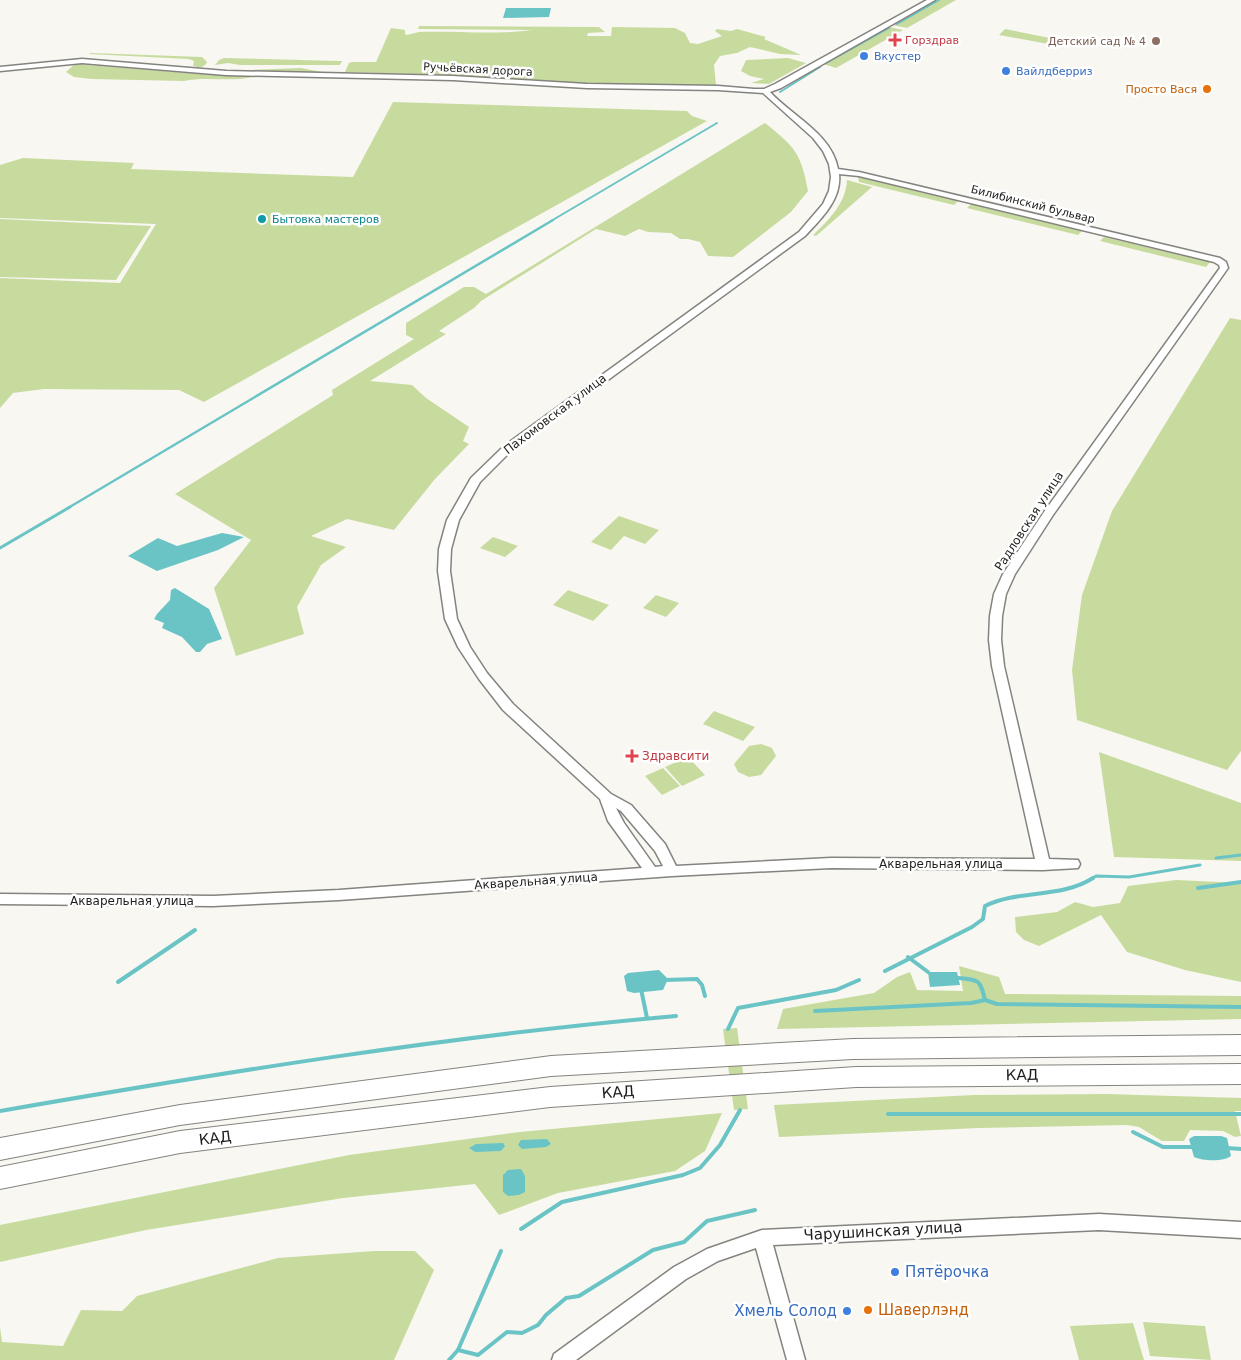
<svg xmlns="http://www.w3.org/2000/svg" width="1241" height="1360" viewBox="0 0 1241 1360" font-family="'DejaVu Sans',sans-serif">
<rect width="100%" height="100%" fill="#f8f7f1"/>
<g fill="#c8db9f">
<polygon points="937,0 956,0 907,28 892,25"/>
<path d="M419,26l180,1 6,5 -17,1 -1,3h24l1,-9 63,1 10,5 5,10 8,1 24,-8 -7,-5 2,-2 14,2 6,-2 29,8 -2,2 37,16 -21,-1 -30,-7 -13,6 -17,3 -6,9 2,20 -145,-2 -118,-8 -108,-3 4,-9 3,-1h24l15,-34 14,2v4l2,1 12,-3c38,-1 77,3 114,-2l-108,-1h-7z"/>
<polygon points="889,27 903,30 836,68 823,64"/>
<polygon points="1005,29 1065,41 1059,46 999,35"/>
<path d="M91,53l111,4 5,5c-3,6 -8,6 -14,4l1,-5 -5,-2 -100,-5z"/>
<polygon points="224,58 338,61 342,61 340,65 240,65 228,63 215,65 219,60"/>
<polygon points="788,58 806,63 769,84 751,83 764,79 750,76 741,71 746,60"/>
<path d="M75,64l126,10 53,2c-18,7 -48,0 -70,5l-92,-2 -18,-2 -8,-5z"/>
<polygon points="301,68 322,72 314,73 224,71"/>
<polygon points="393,102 687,111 692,116 707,121 204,402 179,390 44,389 13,393 0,408 0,278 120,283 156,224 0,218 0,165 23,158 134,163 131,169 353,177"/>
<path d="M765,123c30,24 36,30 43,68l-17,21 -58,45 -25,-1 -8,-14 -12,-3h-8l-9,-6 -23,-1 -9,-3 -14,7 -29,-7 -115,72 -7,7 -35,23 7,3 -76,47 42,4 14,13 43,29 -6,14 6,3 -34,35 -41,51 -47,-11 -36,17 35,11 -25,18 -24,42 7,27 -68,22 -22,-68 37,-48 -76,-46 158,-99 -1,-5 82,-51 -8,-4v-12l58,-36h10l12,7z"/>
<polygon points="858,177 958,201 954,205 859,182"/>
<path d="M847,180l25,7 -56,49 -3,-1c16,-15 33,-32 34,-55z"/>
<polygon points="971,204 1082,231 1078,235 967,208"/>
<polygon points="0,219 151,226 116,280 0,277"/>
<polygon points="1104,237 1210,262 1206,267 1100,241"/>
<polygon points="1230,318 1241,320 1241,751 1227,770 1077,720 1072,670 1082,595 1112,511"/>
<polygon points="619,516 659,530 645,544 624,536 611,550 591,542"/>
<polygon points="493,537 518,546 505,557 480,548"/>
<polygon points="568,590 609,605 593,621 553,605"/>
<polygon points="656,595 679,603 666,617 643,608"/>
<polygon points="714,711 755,727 743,741 703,724"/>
<polygon points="761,744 772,748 776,756 761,775 749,777 738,772 734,764 749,746"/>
<polygon points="1099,752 1241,803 1241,861 1114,857"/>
<polygon points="688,757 705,775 682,786 665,767"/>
<polygon points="663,768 680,786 662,795 645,776"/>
<polygon points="1176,880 1241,883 1241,982 1185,970 1127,952 1101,915 1039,946 1024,940 1016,932 1015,917 1057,912 1075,902 1093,907 1120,903 1128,886"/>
<polygon points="959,966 999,977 1005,994 1241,996 1241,1019 777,1029 783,1009 874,993 897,977 910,972 917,990 963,991"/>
<polygon points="737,1028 748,1109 734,1110 723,1029"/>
<polygon points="1106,1094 1241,1098 1241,1111 1235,1111 1241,1136 1235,1137 1223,1131 1190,1130 1184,1141 1162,1141 1139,1127 1127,1125 979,1128 779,1137 774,1105 974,1095"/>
<polygon points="722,1113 705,1151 675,1171 558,1193 499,1215 475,1184 343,1198 146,1230 0,1262 0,1225 349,1155 520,1132"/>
<polygon points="374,1251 415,1251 434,1270 394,1360 0,1360 0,1327 2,1342 63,1346 81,1310 122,1311 137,1296 278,1258"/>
<polygon points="1143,1322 1205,1326 1211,1360 1150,1356"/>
<polygon points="1133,1323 1144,1360 1079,1360 1070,1326"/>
</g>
<g fill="#6ac4c6">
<polygon points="506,8 551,8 549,17 503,18"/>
<polygon points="222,533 244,537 218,550 157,571 128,556 158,538 177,546"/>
<polygon points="175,588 209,609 222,639 207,644 200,652 196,652 182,637 162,628 164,623 154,619 157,614 170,600 171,590"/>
<polygon points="659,970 668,979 663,990 634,993 627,991 624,976 628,973"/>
<polygon points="928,972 957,972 960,985 930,987"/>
<path d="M1194,1136h27l6,2 4,18c-8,6 -28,5 -37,1l-5,-18z"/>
<polygon points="547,1139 551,1144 546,1147 522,1149 518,1145 521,1140"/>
<polygon points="503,1143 505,1146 501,1151 475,1152 469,1148 476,1144"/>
<polygon points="521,1169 525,1176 525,1192 519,1195 508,1196 503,1192 503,1175 508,1170"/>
</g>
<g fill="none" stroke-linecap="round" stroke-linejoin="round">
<g stroke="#6ac4c6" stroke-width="2">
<polyline points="897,24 939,0"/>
<polyline points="826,63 889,28"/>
<polyline points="780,92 820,67"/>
<polyline points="551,221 717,123"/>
</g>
<polyline stroke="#6ac4c6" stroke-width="2.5" points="68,508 553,220"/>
<g stroke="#6ac4c6" stroke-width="3">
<polyline points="0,548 70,507"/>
<polyline points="1216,858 1241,855"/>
<polyline points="1091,879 1096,876 1129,877 1200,865"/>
</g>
<g stroke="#6ac4c6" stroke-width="4">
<polyline points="1198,888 1241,882"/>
<polyline points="908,957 928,972"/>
<path d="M885,971l87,-44 11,-8 2,-13c35,-17 75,-7 108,-28"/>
<path d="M959,978c21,2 21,2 26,22"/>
<polyline points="665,980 697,979 702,985 705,996"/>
<polyline points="118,982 195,930"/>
<polyline points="641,989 647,1018"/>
<polyline points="815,1011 971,1003 985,1000 997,1004 1241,1007"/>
<polyline points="728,1029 738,1008 836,990 859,980"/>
<path d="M0,1111c225,-39 449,-75 676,-95"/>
<polyline points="888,1114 1241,1114"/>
<polyline points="1133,1132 1163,1147 1194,1147"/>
<polyline points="1227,1148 1241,1149"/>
<polyline points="521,1229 562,1202 683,1175 700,1168 720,1145 740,1110"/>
<polyline points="458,1350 478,1355 507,1332 522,1333 538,1325 546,1315 566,1298 579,1296 653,1250 684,1242 707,1221 755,1210"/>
<polyline points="449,1360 458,1350 501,1251"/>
</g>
<g stroke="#84837f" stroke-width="3">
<g id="minor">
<path d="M927,0h8l-154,88 -11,4c22,24 62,42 68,77l21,3 361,86 6,4 2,6 -175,247 -38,59 -9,20 -4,22 -1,24 3,26 45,193 29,1 2,4 -2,4 -35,2 -212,-2 -159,8 -333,24 -126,6 -213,-2v-10l213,2 126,-6 303,-22 -34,-47 -8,-22 -97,-89 -24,-31 -21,-32 -13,-28 -7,-48 1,-22 8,-29 24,-42 33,-32 295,-214 24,-28 6,-13 2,-14 -2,-13 -6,-13 -10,-13 -50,-45 -45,-3 -131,-2 -134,-8 -227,-5 -144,-12 -82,8v-4l82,-8 144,12 227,5 134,8 131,2 36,3h10l11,-5zM839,174l20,2 355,86 5,3 1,3 -176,244 -41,62 -9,20 -4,22 -1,24 3,26 43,193 -204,-1 -155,8 -11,-22 -34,-39 -20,-11 -98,-90 -26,-31 -17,-26 -13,-28 -7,-48 1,-22 8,-29 21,-38 32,-32 293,-214c16,-17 37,-37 34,-62zM616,808l5,3 34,40 8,15 -8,1 -31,-44z"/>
<polygon points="1099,1214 1241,1222 1241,1238 1099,1230 773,1245 805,1360 787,1360 756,1248 718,1261 686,1279 576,1360 552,1360 554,1354 674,1267 707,1249 762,1230"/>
</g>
</g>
<g stroke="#84837f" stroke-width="2">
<g id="highway">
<polygon points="1241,1035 1241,1055 853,1059 551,1076 180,1125 0,1160 0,1138 180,1105 551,1056 853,1039"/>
<polygon points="1241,1064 1241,1084 856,1087 550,1107 180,1153 0,1189 0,1167 180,1131 550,1087 856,1067"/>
</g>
</g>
<use href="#minor" fill="#fff" fill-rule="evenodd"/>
<use href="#highway" fill="#fff" fill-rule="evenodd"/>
</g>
<g fill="#e0444e" stroke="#fff" stroke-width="2">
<path d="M892.5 32.5h5v5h5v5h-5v5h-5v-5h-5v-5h5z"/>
<path d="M629.5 748.5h5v5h5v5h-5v5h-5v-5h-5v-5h5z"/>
</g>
<circle fill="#8d6e63" stroke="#fff" stroke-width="2" cx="1156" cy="41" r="5"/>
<g fill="#3f7fe0" stroke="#fff" stroke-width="2">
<circle cx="864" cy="56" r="5"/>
<circle cx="1006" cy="71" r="5"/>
<circle cx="895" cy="1272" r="5"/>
<circle cx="847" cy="1311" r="5"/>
</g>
<g fill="#e8710a" stroke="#fff" stroke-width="2">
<circle cx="1207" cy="89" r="5"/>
<circle cx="868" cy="1310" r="5"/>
</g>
<circle fill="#0f9aa8" stroke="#fff" stroke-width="2" cx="262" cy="219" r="5"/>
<g text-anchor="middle" stroke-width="5" stroke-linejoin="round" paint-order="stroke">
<g font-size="11" fill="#be3a42" stroke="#fff" text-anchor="start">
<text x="905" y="44">Горздрав</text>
</g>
<g font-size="11" fill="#785e54" stroke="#fff" text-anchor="end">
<text x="1146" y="45">Детский сад № 4</text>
</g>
<g font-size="11" fill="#366cbe" stroke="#fff" text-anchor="start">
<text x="874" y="60">Вкустер</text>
<text x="1016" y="75">Вайлдберриз</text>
</g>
<g font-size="11" fill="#1e1e1c" stroke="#fff">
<text transform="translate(478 69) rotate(3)" y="4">Ручьёвская дорога</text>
<text transform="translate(1033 204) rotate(14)" y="4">Билибинский бульвар</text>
</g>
<g font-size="11" fill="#c56008" stroke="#fff" text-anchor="end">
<text x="1197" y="93">Просто Вася</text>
</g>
<g font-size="11" fill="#0d838f" stroke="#fff" text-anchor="start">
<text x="272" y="223">Бытовка мастеров</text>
</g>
<g font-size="12" fill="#1e1e1c" stroke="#fff">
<text transform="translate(555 414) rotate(-37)" y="4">Пахомовская улица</text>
<text transform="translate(1029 521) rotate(-57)" y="4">Радловская улица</text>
<text x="941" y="868">Акварельная улица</text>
<text transform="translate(536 881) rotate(-4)" y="4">Акварельная улица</text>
<text x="132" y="905">Акварельная улица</text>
</g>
<g font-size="12" fill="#be3a42" stroke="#fff" text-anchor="start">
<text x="642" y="760">Здравсити</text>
</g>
<g font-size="15" fill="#1e1e1c" stroke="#fff">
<text transform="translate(1022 1075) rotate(-1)" y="5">КАД</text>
<text transform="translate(618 1092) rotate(-4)" y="5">КАД</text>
<text transform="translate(215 1138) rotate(-7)" y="5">КАД</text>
<text transform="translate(883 1231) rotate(-3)" y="5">Чарушинская улица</text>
</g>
<g font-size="15" fill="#366cbe" stroke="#fff" text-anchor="start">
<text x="905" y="1277">Пятёрочка</text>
<text x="837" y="1316" text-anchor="end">Хмель Солод</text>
</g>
<g font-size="15" fill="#c56008" stroke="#fff" text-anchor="start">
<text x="878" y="1315">Шаверлэнд</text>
</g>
</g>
</svg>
